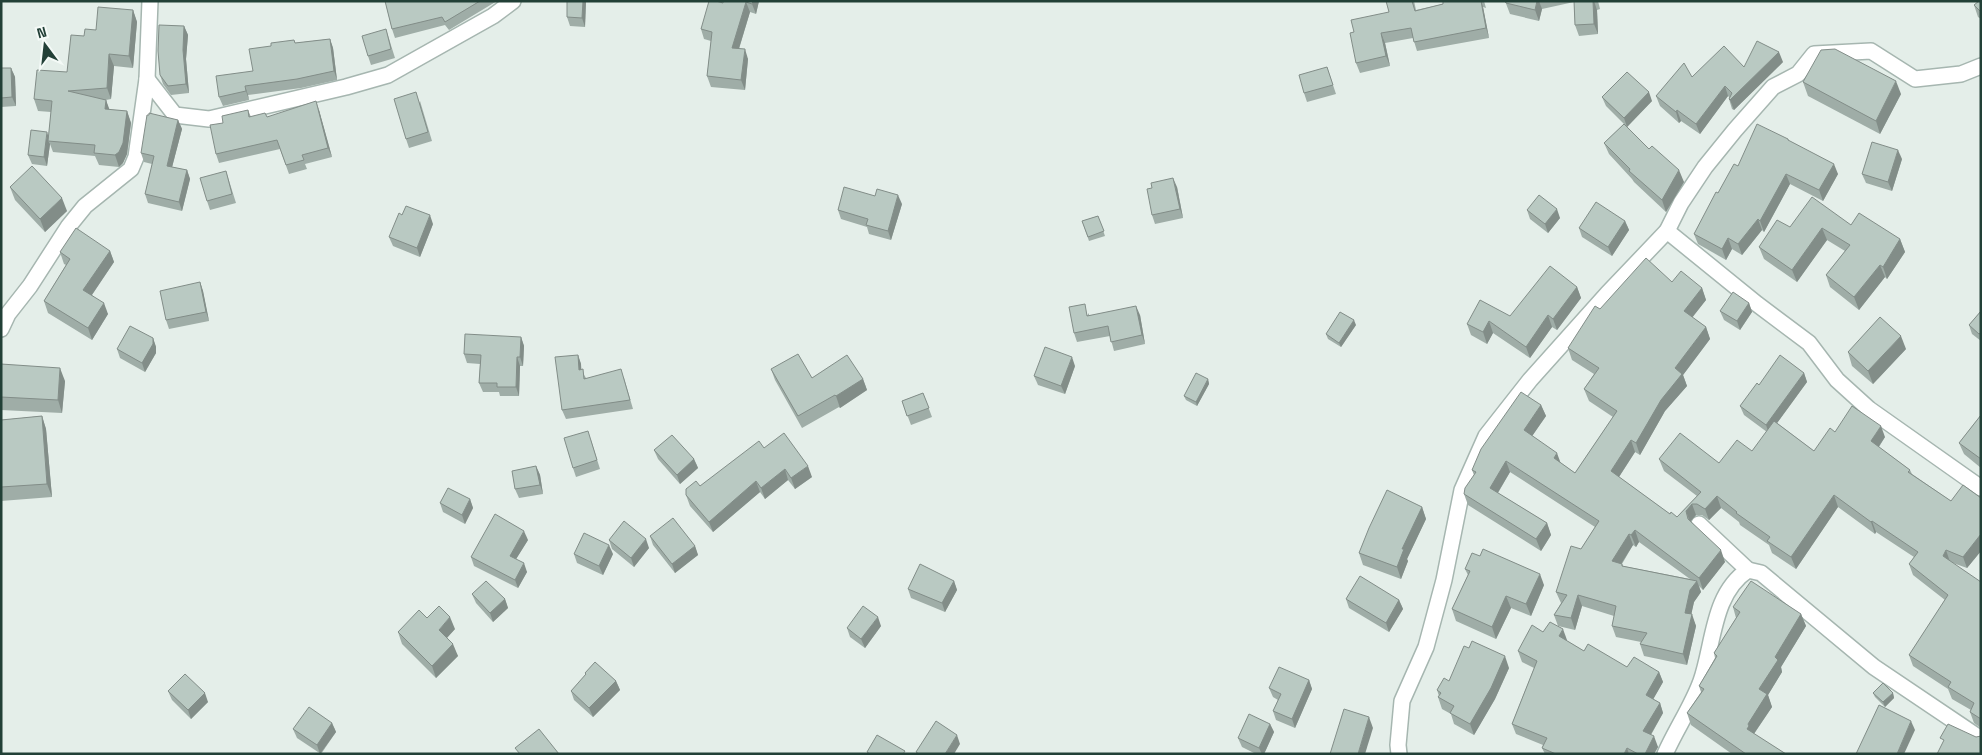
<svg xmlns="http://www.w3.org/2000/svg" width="1982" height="755" viewBox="0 0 1982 755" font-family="'Space Grotesk',sans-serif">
<rect width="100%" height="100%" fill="#e4eee9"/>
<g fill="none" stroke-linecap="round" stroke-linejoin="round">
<g stroke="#a6b6b0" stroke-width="18">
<g id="minor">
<polyline points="147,79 175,115 209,119 346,87 388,75 493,16 513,1"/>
<polyline points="1667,231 1757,304 1809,343 1837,380 1869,409 1981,488"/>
<polyline points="1,329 8,314 30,286 68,227 85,206 131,169 136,157 147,79 150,1"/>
<polyline points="1699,524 1748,570"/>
<polyline points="1399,754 1398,745 1402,701 1426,647 1444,580 1462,490 1486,436 1530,380 1607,294 1667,231 1681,203 1705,167 1735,130 1773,87 1798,74 1814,54 1871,51 1915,79 1961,74 1981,66"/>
<path d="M1665,754c11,-25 27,-48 36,-73 13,-37 11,-87 47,-111l13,3 113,94 107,72"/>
</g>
</g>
<use href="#minor" stroke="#fff" stroke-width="15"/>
</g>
<g fill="#9fada7" fill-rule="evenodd">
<polygon points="385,1 497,1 449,30 445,25 395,38 392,29"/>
<polygon points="567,1 586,1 585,27 570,26 567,17"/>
<polygon points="759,1 756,14 750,12 739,49 748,59 745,90 711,87 707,76 711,41 704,39 701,29 723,3"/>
<polygon points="1386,1 1414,1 1416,10 1443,4 1443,1 1484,1 1486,8 1483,7 1489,38 1417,51 1413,38 1385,43 1390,66 1360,73 1356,63 1354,32 1389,12"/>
<polygon points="1505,1 1598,1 1600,9 1597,10 1598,34 1579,36 1575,25 1574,2 1542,9 1539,21 1510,14"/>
<polygon points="1981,1 1981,19 1978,17 1974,5"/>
<polygon points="133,10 137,22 133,68 114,66 111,99 106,100 109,110 127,111 131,123 127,154 123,163 119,167 99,165 95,156 53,152 50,144 47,166 32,164 28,155 49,137 51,112 38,111 34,99 67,72 84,36"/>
<polygon points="184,26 188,35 186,59 189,93 171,95 163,84 160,75"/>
<polygon points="386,29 395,58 371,65 368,56"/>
<polygon points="330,39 333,48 337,80 301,88 248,95 249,100 223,106 219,97 253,71 271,46 294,40 295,43"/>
<polygon points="1783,62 1734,110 1732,109 1729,99 1729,97 1728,96 1700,134 1681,121 1679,123 1660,106 1656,96 1692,77 1744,67"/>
<polygon points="1327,67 1336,94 1307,102 1304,93"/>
<polygon points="1,68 11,68 15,77 16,106 1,107"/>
<polygon points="1803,82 1901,94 1880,134 1808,96"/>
<polygon points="1602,97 1652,101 1627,127 1649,149 1684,182 1666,212 1634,182 1632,179 1609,154 1604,143 1624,124 1606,106"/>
<polygon points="420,101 432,141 409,148 406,139"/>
<polygon points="248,110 251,117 267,117 319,110 332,157 305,164 307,169 289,174 280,149 219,163 216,154 223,123"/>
<polygon points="178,120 182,129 172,167 187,170 190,179 182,211 148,203 145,194 152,164 144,162 141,153"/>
<polygon points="1788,139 1789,141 1838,174 1823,201 1790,184 1764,232 1762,230 1742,255 1732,249 1726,260 1698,244 1694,234 1718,193 1738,166"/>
<polygon points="1902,159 1892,191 1866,183 1862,174"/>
<polygon points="226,171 236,203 210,210 207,201"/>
<polygon points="10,187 67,211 45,232 15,200"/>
<polygon points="1177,187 1183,218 1155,224 1152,215"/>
<polygon points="902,204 891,240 869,234 867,227 841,219 838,210"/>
<polygon points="1527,210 1560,218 1548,233 1530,219"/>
<polygon points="1098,216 1105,236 1089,241 1082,221"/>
<polygon points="1625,221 1629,230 1612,256 1582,237 1579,228"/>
<polygon points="433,224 420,257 393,246 389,237"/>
<polygon points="1851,225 1900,239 1905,252 1887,279 1885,277 1859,310 1830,287 1826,275 1845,251 1827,240 1797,282 1764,259 1759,247 1790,227"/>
<polygon points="110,251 114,262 92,295 108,314 92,340 48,313 44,301 66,265 64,264 60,252"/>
<polygon points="200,282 203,291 209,321 169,329 166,320"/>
<path d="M1672,282l30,6 4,12 -14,17 14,10 4,12 -27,36 4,11 -22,25 -25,44 -5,-3 -16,25 51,37 7,3 20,-21 -33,-25 -5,-12 60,4 33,-12 15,-19 -23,-17 -4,-9 19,-21 45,-12 3,9 -30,41 37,28 21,-19 50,5 -6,10 31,23 2,4 39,27 30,-3v53l-14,17 -17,-6 31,21v145l-7,-5 -4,-11 1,-2 -19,-11 -4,-10 -35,-23 -4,-11 36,-55 -32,-25 -4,-11 5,-7 -38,-25 -1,2 -37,-27 -42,62 -24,-16 -3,-8 -29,-20 -1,-3 -18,-14 -12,12 -7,-5h-6l-5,6 34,41 -22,28 -4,-4 2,6 -7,10 -3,12 5,12 -9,39 -43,-9 -4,-12 1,-2 -25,-5 -4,-11 2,-10 -32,-10 -7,24 -17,-4 -4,-11 7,-12 -5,-11 25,-43 14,-22 -85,-55 -12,21 49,30 4,12 -10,16 -73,-46 -4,-11 10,-19 -2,-5 69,-65 5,11 -14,20 29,27 14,10 38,-56 -24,-16 -5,-12 10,-15 -22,-14 -4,-12 32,-39zM1639,542l51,37 -67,-13 -1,-2 11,-19 3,2z"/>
<polygon points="1577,287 1581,298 1557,330 1552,327 1530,358 1493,333 1487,344 1471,335 1467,324 1510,316"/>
<polygon points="1749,303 1752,312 1740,330 1724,320 1720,311"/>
<polygon points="1981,311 1981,341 1972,334 1969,325"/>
<polygon points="1089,313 1089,315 1140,315 1145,344 1114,351 1110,336 1077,342 1074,333"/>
<polygon points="1356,325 1341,347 1328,339 1326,334"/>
<polygon points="521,337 524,346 523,366 520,366 519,396 500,396 499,392 483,392 479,383 480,364 467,363 464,354"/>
<polygon points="153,338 156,347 156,353 145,372 120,358 117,349"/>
<polygon points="1906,349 1873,384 1852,366 1848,352"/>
<polygon points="578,355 581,364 581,370 586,378 624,378 633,409 566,419 562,410"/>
<polygon points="1,364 65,381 62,413 1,410"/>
<polygon points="1075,366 1065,394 1038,385 1034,376"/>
<polygon points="771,369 812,378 863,379 867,390 840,408 839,407 802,428 775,380"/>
<polygon points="1208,379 1209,384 1197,406 1186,400 1184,396"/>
<polygon points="923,393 932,417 911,425 902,401"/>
<polygon points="1981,415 1981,468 1964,454 1959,443"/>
<polygon points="42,416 46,429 52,497 1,501 1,420"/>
<polygon points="591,440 600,469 576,477 573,468"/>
<polygon points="764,448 812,477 795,489 788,480 765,499 760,492 713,532 690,506 686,495"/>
<polygon points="654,450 694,459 698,468 680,484 658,459"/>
<polygon points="536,466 540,475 543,494 519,498 515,489"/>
<polygon points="470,499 473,508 465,524 443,512 440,503"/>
<polygon points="1422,507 1426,519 1407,559 1408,561 1401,579 1363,565 1359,553"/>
<polygon points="650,536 695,546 698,555 675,573 653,545"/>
<polygon points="528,540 516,559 527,572 518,588 474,566 471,557"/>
<polygon points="609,540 649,548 634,567 612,549"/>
<polygon points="574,554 613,554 603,575 577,563"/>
<polygon points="1480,556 1544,585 1531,616 1511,608 1496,639 1456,621 1452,609 1468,575 1465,569"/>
<polygon points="954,581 957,590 945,612 911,598 908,589"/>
<polygon points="472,594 505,599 508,608 493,622 476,603"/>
<polygon points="1346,599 1399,600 1403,609 1389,632 1349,608"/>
<polygon points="1733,607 1801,614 1806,626 1781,667 1782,672 1768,695 1772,707 1754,734 1786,754 1732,754 1691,725 1687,713 1701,692 1699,686 1715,658 1714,653 1736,618"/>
<polygon points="881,626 865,648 850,637 847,628"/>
<polygon points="455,629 447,638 458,656 436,678 402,644 398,632"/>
<polygon points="1543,632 1567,640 1567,641 1584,651 1627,667 1659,672 1663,682 1653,699 1660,703 1663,713 1651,735 1658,747 1654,754 1545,754 1542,748 1543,745 1516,734 1512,724 1534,668 1522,662 1518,651"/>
<polygon points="1509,668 1495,699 1474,735 1454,724 1451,714 1442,709 1438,697 1439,696 1437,690 1449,681"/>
<polygon points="585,673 616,681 620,690 593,717 574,700 571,691 586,675"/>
<polygon points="1309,680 1312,689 1295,728 1276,720 1273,711 1278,700 1273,697 1269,688"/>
<polygon points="168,691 208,702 191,719 172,700"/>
<polygon points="1873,693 1893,693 1894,698 1885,707 1875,697"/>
<polygon points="332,723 336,732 321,754 297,738 293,729"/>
<polygon points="1270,724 1274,732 1264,754 1256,754 1242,747 1238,738"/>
</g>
<g fill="#828d88">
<polygon points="583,1 586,1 585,27 582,18"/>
<polygon points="753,1 759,1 756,14 752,4"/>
<polygon points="1481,1 1483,7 1489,38 1486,28"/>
<polygon points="1537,1 1539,1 1542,9 1539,21 1535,10"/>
<polygon points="1593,1 1594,1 1597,10 1598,34 1594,24"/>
<polygon points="746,2 750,12 736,58 732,48"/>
<polygon points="133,10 137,22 133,68 129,56"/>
<polygon points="184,26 188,35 186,59 189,93 186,84 183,50"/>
<polygon points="1381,33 1385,43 1390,66 1386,56"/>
<polygon points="330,39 333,48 337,80 334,71"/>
<polygon points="745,49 748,59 745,90 741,80"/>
<polygon points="1779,52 1783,62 1734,110 1730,100"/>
<polygon points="109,54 114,66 111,99 107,88"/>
<polygon points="11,68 15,77 16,106 12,97"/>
<polygon points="1896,81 1901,94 1880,134 1876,121"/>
<polygon points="245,86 248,95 249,100 246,91"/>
<polygon points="1725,86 1728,96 1700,134 1696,124"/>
<polygon points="1649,92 1652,101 1627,127 1624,118"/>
<polygon points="106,100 110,111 105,109"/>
<polygon points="316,101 319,110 332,157 328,148"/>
<polygon points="1677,110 1681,121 1679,123 1676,112"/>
<polygon points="127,111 131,123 127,154 123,163 119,167 115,155"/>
<polygon points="178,120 182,129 170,175 167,166"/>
<polygon points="47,132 50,141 48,141 50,144 47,166 44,157"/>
<polygon points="1898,150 1902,159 1892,191 1888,182"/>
<polygon points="1834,164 1838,174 1823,201 1819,190"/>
<polygon points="187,170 190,179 182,211 179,202"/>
<polygon points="1679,170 1684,182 1666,212 1662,200"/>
<polygon points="1786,174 1790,184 1764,232 1760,221"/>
<polygon points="1173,178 1177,187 1183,218 1180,209"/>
<polygon points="898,195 902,204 891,240 888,231"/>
<polygon points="62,198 67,211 45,232 40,219"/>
<polygon points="1557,209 1560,218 1548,233 1545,224"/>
<polygon points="430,215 433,224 420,257 417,248"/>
<polygon points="1758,219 1762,230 1742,255 1738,244"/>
<polygon points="1625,221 1629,230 1612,256 1608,247"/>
<polygon points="1822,228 1827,240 1797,282 1792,270"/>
<polygon points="1728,238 1732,249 1726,260 1722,249"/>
<polygon points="1900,239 1905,252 1887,279 1883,267"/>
<polygon points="110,251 114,262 87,302 83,290"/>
<polygon points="1880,265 1885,277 1859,310 1854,297"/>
<polygon points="200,282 203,291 209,321 206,312"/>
<polygon points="1577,287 1581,298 1557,330 1553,319"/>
<polygon points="1702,288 1706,300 1688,323 1684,311"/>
<polygon points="104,303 108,314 92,340 88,328"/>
<polygon points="1749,303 1752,312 1740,330 1737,321"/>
<polygon points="1136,306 1140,315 1145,344 1142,335"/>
<polygon points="1548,315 1552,327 1530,358 1526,347"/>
<polygon points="1354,320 1356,325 1341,347 1339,343"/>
<polygon points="1489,321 1493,333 1487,344 1483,332"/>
<polygon points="1706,327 1710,339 1683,375 1687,386 1665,411 1640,455 1636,443 1675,368"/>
<polygon points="1901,336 1906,349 1873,384 1868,371"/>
<polygon points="521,337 524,346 523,366 520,357"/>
<polygon points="153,338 156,347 156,353 145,372 142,363"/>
<polygon points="578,355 581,364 582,379 579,370"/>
<polygon points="517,357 520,366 519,396 516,387"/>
<polygon points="1072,357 1075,366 1065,394 1061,386"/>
<polygon points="60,368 65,381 62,413 58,400"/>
<polygon points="1804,373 1807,382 1769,434 1766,425"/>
<polygon points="863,379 867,390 840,408 836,396"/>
<polygon points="1208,379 1209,384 1197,406 1196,402"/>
<polygon points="1541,405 1546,416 1528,442 1524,430"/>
<polygon points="42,416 46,429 52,497 47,484"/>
<polygon points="1881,426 1885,437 1875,452 1871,441"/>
<polygon points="1631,440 1635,452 1615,483 1611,471"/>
<polygon points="1557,453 1561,464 1554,458"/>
<polygon points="694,459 698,468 680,484 677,475"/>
<polygon points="1506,461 1510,472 1494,499 1490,488"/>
<polygon points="536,466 540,475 543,494 540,485"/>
<polygon points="808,466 812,477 795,489 791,478"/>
<polygon points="785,469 788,480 765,499 761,488"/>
<polygon points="756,481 760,492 713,532 709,522"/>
<polygon points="1834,495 1838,507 1796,569 1791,557"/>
<polygon points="1717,496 1721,508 1709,520 1705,509"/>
<polygon points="470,499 473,508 465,524 462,515"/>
<polygon points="1692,504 1696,515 1690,522 1686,511"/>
<polygon points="1422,507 1426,519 1407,559 1408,561 1401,579 1397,567 1402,549"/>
<polygon points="1872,521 1876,532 1875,534 1871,522"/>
<polygon points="1547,523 1551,535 1541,551 1536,539"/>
<polygon points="1635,530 1639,542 1636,547 1631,535"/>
<polygon points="524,531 528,540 513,564 510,556"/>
<polygon points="1629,534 1633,545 1616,572 1612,561"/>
<polygon points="1981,534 1981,551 1967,568 1963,557"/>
<polygon points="646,539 649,548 634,567 631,558"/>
<polygon points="609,545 613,554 603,575 599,566"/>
<polygon points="695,546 698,555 675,573 672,564"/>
<polygon points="1721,550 1725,562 1703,590 1699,578"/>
<polygon points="1946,550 1950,562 1943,556"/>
<polygon points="524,563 527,572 518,588 515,580"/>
<polygon points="1540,574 1544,585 1531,616 1526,604"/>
<polygon points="954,581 957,590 945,612 942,603"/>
<polygon points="1697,581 1701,592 1694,602 1689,625 1685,613 1690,590"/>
<polygon points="1578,595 1582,606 1575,630 1571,618"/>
<polygon points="1506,596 1511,608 1496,639 1492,627"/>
<polygon points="505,599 508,608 493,622 490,613"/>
<polygon points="1399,600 1403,609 1389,632 1386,623"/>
<polygon points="1692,614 1696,626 1687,665 1683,654"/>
<polygon points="1801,614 1806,626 1781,667 1782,672 1768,695 1772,707 1753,735 1747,729 1759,689 1775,657"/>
<polygon points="450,617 455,629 443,642 439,630"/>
<polygon points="878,617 881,626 865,648 861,639"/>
<polygon points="1563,629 1567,640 1563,647 1559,636"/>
<polygon points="453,644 458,656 436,678 432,666"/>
<polygon points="1505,656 1509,668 1495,699 1474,735 1470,724"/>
<polygon points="1659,672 1663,682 1650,705 1646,695"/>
<polygon points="1309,680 1312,689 1295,728 1292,719"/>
<polygon points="616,681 620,690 593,717 589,708"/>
<polygon points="205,693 208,702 191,719 188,710"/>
<polygon points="1893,693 1894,698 1885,707 1883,702"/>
<polygon points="1660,703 1663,713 1647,741 1643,731"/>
<polygon points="1369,717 1373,728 1365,754 1358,754"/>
<polygon points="1911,721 1915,730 1904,754 1897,754"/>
<polygon points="332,723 336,732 320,754 317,745"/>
<polygon points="1270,724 1274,732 1264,754 1262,754 1259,748"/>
<polygon points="957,735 960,744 954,754 945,754"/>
<polygon points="1654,736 1658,747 1654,754 1645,754"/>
<polygon points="1627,748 1629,754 1624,754"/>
</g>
<g fill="#b9c9c2" stroke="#828d88">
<polygon points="385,1 480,1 445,22 442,17 392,29"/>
<polygon points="567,1 583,1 582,18 567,17"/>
<polygon points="709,1 716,1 723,3 723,1 753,1 752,4 746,2 732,48 745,49 741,80 707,76 712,32 701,29"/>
<polygon points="1386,1 1412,1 1415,11 1443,4 1443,1 1481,1 1486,28 1414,42 1411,28 1381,33 1386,56 1356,63 1350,33 1354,32 1351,20 1389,12"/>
<polygon points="1505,1 1537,1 1535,10 1506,3"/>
<polygon points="1574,1 1593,1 1594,24 1575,25"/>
<polygon points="1979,1 1981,1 1981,12 1974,5"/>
<polygon points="98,7 133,10 129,56 109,54 107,88 68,91 106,100 105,109 127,111 123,143 119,152 115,155 94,153 95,145 48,141 52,101 34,99 37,70 67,72 71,35 84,36 85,29 96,30"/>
<polygon points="159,25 184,26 183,50 186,84 168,86 160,75 158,51"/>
<polygon points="386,29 391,49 368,56 362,36"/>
<polygon points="330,39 334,71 297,79 245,86 246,91 219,97 216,76 253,71 249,49 271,46 271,43 294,40 295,43"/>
<polygon points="1757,41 1779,52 1730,100 1729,99 1732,93 1725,86 1696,124 1677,110 1676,112 1656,96 1684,63 1692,77 1724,46 1744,67"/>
<polygon points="1835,49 1896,81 1876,121 1803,82 1821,50"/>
<polygon points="1327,67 1333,85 1304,93 1299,75"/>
<polygon points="1,68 11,68 12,97 1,98"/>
<polygon points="1627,72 1649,92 1624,118 1602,97"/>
<polygon points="416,92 428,132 406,139 394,99"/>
<polygon points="316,101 328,148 302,155 304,160 286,165 277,140 216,154 210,125 223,123 222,116 248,110 249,117 265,113 267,117"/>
<polygon points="149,113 178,120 167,166 187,170 179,202 145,194 154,156 141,153 147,115 149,115"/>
<polygon points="1624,124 1649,149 1652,146 1679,170 1662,200 1629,171 1630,169 1604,143"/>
<polygon points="1757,124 1788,139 1788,140 1834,164 1819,190 1786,174 1760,221 1758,219 1738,244 1728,238 1722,249 1694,234 1716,192 1718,193 1734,164 1738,166"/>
<polygon points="31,130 47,132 44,157 28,155"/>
<polygon points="1872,142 1898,150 1888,182 1862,174"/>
<polygon points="32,166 62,198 40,219 10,187"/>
<polygon points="226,171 232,194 207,201 200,178"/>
<polygon points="1173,178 1180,209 1152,215 1147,189 1152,188 1151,183"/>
<polygon points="844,187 875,196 877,189 898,195 888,231 866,225 868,219 838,210"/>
<polygon points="1539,195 1557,209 1545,224 1527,210"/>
<polygon points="1812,197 1851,225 1859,213 1900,239 1883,267 1880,265 1854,297 1826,275 1850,245 1822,228 1792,270 1759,247 1777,220 1790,227"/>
<polygon points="1596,202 1625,221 1608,247 1579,228"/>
<polygon points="406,206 430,215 417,248 389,237 399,213 402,215"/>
<polygon points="1098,216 1104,231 1088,237 1082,221"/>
<polygon points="76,228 110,251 83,290 104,303 88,328 44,301 70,259 60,252"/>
<polygon points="1646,258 1672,282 1681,271 1702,288 1684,311 1706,327 1675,368 1682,374 1661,400 1636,443 1631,440 1611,471 1670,514 1671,512 1677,517 1701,492 1659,459 1680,433 1719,463 1737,440 1752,451 1774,421 1814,451 1830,428 1835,432 1852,406 1881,426 1871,441 1910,470 1908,472 1951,501 1963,485 1981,498 1981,534 1963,557 1946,550 1943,556 1981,582 1981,719 1970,712 1974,703 1948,687 1951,682 1909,655 1948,595 1909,564 1918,552 1872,521 1871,522 1834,495 1791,557 1767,541 1770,537 1736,513 1737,512 1717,496 1705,509 1697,504 1692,504 1686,511 1688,519 1721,550 1699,578 1635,530 1631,535 1629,534 1612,561 1622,564 1622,566 1697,581 1690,590 1685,613 1692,614 1683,654 1640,644 1647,633 1612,626 1616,606 1578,595 1571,618 1554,615 1567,595 1556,592 1571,546 1581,549 1599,521 1506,461 1490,488 1547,523 1536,539 1464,494 1465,488 1476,472 1472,470 1481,449 1521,392 1541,405 1524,430 1557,453 1554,458 1575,473 1617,411 1584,389 1599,368 1568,348 1595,306 1600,309"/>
<polygon points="1550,266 1577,287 1553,319 1548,315 1526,347 1489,321 1483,332 1467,324 1480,300 1510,316"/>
<polygon points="200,282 206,312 166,320 160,291"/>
<polygon points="1733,292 1749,303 1737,321 1720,311"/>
<polygon points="1085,304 1087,316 1136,306 1142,335 1111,342 1108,326 1074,333 1069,307"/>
<polygon points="1981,311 1981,333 1979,334 1969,325"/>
<polygon points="1340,312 1354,320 1339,343 1326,334"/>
<polygon points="1880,317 1901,336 1868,371 1848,352"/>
<polygon points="130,326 153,338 153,344 142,363 117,349"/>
<polygon points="465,334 521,337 520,357 517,357 516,387 497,387 497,383 479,383 481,355 464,354"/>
<polygon points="1045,347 1072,357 1061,386 1034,376"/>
<polygon points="798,354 812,378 847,355 863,379 836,396 835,395 798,416 771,369"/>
<polygon points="578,355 579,370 583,369 584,379 621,369 630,400 562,410 555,357"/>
<polygon points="1780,355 1804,373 1766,425 1740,406 1757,383 1759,385"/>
<polygon points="1,364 60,368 58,400 1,397"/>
<polygon points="1196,373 1208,379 1196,402 1184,396"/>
<polygon points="923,393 929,408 907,416 902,401"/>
<polygon points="1981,415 1981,459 1959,443"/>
<polygon points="42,416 47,484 1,487 1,420"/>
<polygon points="588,431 597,460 573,468 564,438"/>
<polygon points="784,433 808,466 791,478 785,469 761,488 756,481 709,522 686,495 686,489 696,481 700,486 759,441 764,448"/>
<polygon points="672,435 694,459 677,475 654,450"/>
<polygon points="536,466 540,485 515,489 512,471"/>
<polygon points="448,488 470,499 462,515 440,503"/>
<polygon points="1387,490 1422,507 1402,549 1404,549 1397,567 1359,553 1369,528"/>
<polygon points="495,514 524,531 510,556 524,563 515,580 471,557"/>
<polygon points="673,518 695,546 672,564 650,536"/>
<polygon points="624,521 646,539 631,558 609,540"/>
<polygon points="584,533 609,545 599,566 574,554"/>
<polygon points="1483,549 1540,574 1526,604 1506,596 1492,627 1452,609 1470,571 1465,569 1472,553 1480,556"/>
<polygon points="920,564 954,581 942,603 908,589"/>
<polygon points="1360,576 1399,600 1386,623 1346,599"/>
<polygon points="486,581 505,599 490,613 472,594"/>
<polygon points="1751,581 1801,614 1775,657 1778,660 1759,689 1767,694 1748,724 1749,726 1747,729 1786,754 1746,754 1687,713 1704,689 1699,686 1717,656 1714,653 1740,612 1733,607"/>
<polygon points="439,606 450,617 439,630 453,644 432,666 398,632 419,610 427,618"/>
<polygon points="863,606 878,617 861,639 847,628"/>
<polygon points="1550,622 1563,629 1559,636 1584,651 1588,644 1627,667 1634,657 1659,672 1646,695 1660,703 1643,731 1654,736 1645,754 1638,754 1627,748 1624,754 1556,754 1542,748 1547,738 1512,724 1537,661 1518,651 1532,625 1543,632"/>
<polygon points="1472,641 1505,656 1491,688 1470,724 1450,713 1454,706 1438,697 1441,693 1437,690 1444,678 1449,681 1464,646 1469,648"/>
<polygon points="595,662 616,681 589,708 571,691 586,674 585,673"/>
<polygon points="1279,667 1309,680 1292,719 1273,711 1281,694 1269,688"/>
<polygon points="185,674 205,693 188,710 168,691"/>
<polygon points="1883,683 1893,693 1883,702 1873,693"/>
<polygon points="1879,705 1911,721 1897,754 1856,754"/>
<polygon points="309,707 332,723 317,745 293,729"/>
<polygon points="1344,709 1369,717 1358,754 1330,754"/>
<polygon points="1249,714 1270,724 1259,748 1238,738"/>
<polygon points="936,721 957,735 945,754 919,754 916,752"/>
<polygon points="1948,724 1976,737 1981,736 1981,754 1937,754 1944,740 1940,738"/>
<polygon points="539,729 559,754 520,754 515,748"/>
<polygon points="877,735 905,751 903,754 870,754 867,752"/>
</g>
<rect width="1982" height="755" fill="none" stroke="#224037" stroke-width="5"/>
<g transform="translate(45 45) rotate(345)" stroke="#f4faf7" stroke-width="4" paint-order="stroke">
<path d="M0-4L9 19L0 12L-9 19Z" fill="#224037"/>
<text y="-8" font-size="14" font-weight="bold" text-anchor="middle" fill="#224037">N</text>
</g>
</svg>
